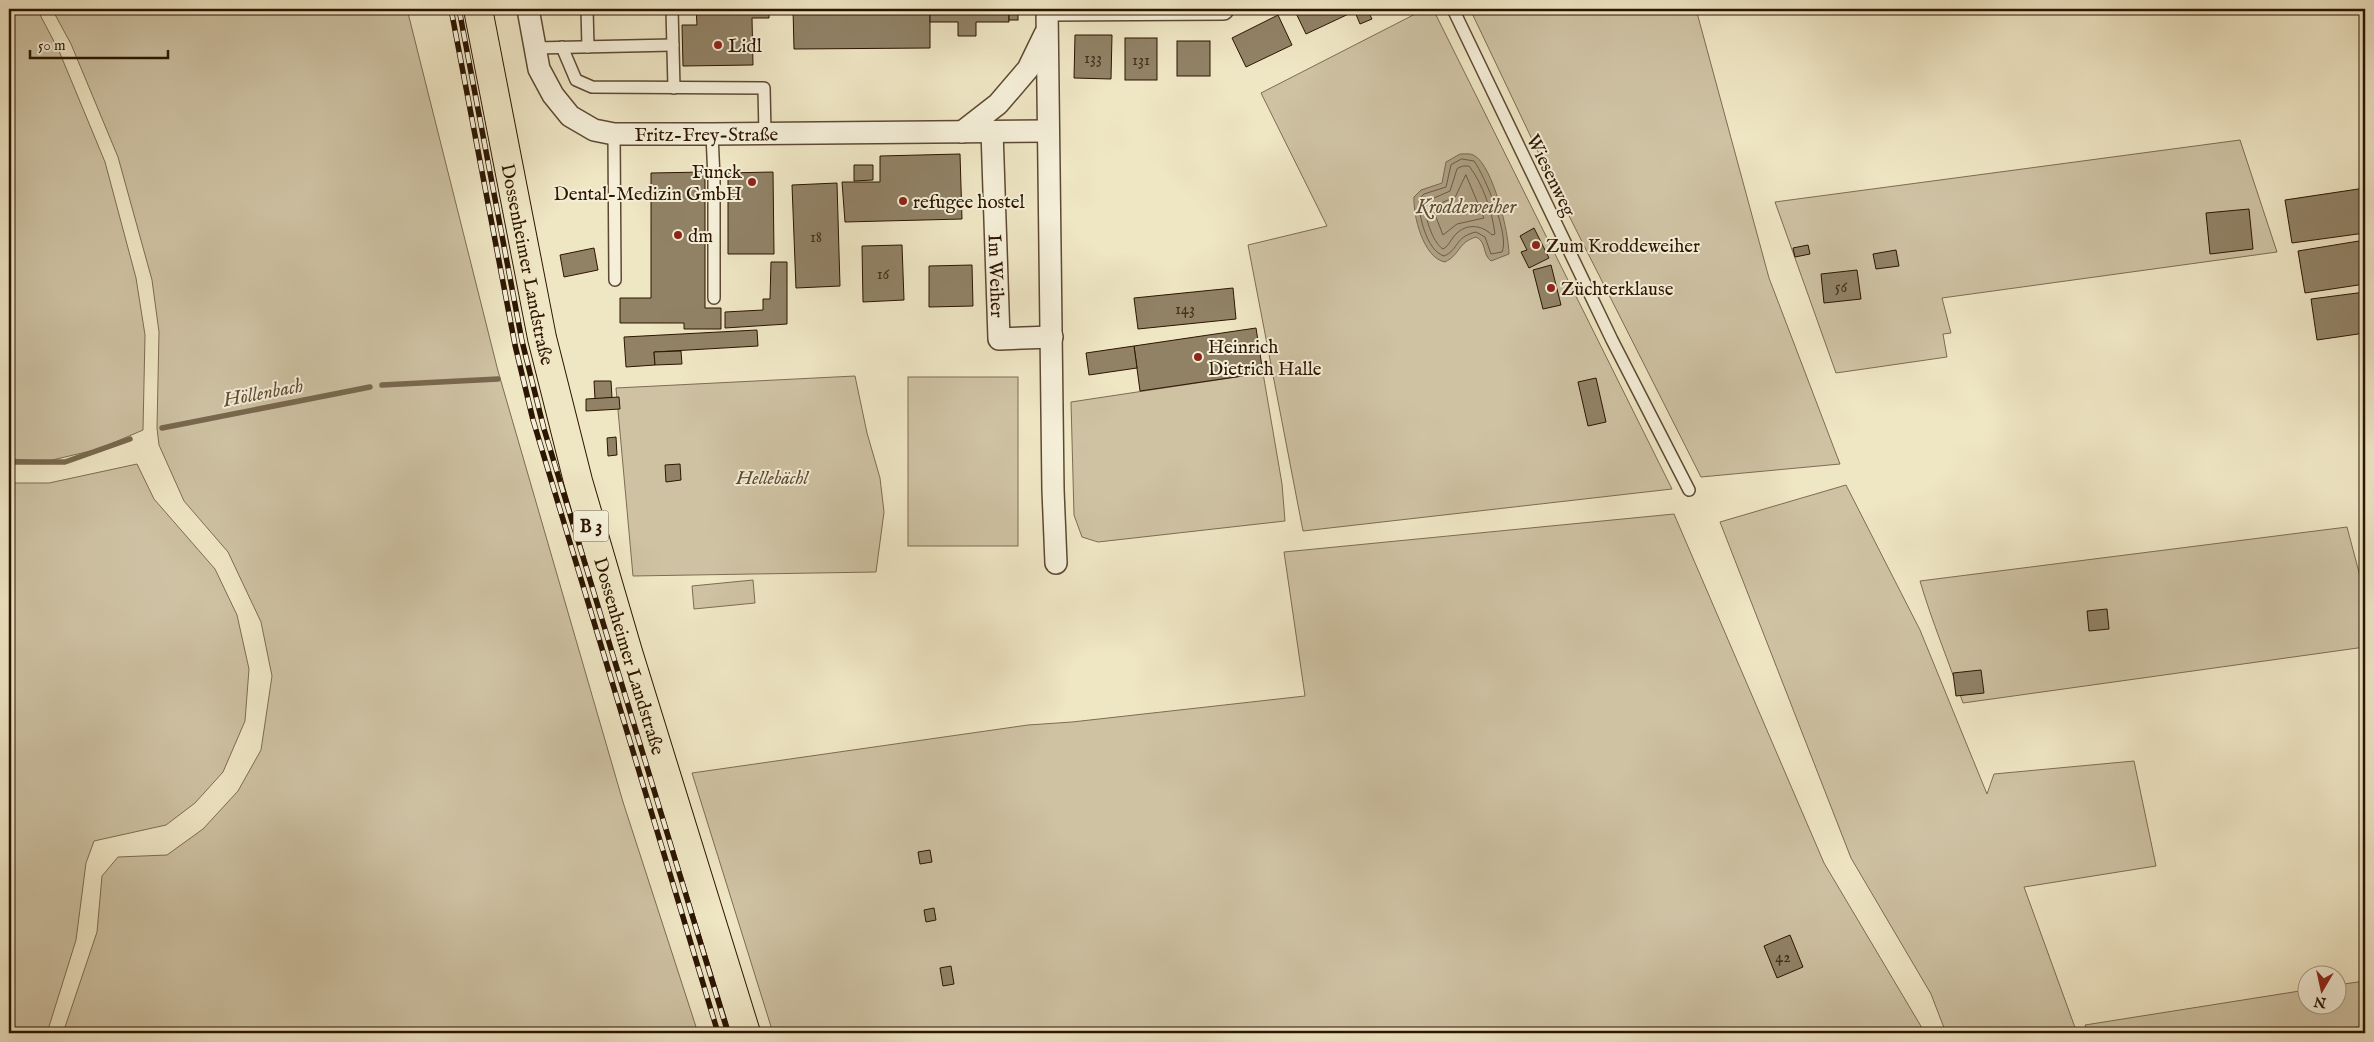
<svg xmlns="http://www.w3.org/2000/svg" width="2374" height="1042" viewBox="0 0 2374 1042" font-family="'IM FELL English',serif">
<rect width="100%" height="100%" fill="#efe6c4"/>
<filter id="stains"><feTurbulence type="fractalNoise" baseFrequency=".004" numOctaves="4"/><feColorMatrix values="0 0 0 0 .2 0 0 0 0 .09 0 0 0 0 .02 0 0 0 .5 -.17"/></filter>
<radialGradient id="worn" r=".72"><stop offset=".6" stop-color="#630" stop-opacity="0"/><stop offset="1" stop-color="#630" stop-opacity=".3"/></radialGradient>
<g fill="#cec2a3" stroke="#7d6c52">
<polygon points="9,9 37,9 59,51 105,162 136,278 145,335 143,430 99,449 48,461 9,459"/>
<polygon points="52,9 407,9 498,371 623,802 698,1033 63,1033 97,932 102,876 118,857 167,855 203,829 238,791 261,750 272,676 261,622 228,552 184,501 159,445 157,428 159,332 152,280 118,157 71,44"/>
<polygon points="1425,9 1433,9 1672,489 1303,531 1248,245 1327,226 1261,93"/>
<polygon points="1470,9 1696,9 1769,278 1840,464 1701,477 1559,196"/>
<polygon points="2240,140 2277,252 1942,298 1951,333 1943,334 1947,357 1836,373 1775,202"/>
<polygon points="1263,373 1282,484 1285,521 1098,542 1082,537 1074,515 1071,402"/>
<polygon points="855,376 867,433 880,478 884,512 876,572 633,576 616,388"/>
<rect x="908" y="377" width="110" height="169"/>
<polygon points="137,464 154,499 215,569 237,615 249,669 245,721 223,772 195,803 166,825 94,841 86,863 76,940 47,1033 9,1033 9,483 49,483"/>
<polygon points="1846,485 1920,630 1987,794 1994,774 2134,761 2156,866 2024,887 2077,1033 1946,1033 1931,994 1851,858 1720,522"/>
<polygon points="1674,514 1824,863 1925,1033 773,1033 692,773 1028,725 1072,722 1305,696 1284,552"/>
<path d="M2347,527l18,68v52l-402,56c-14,-41 -31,-81 -43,-122z"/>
<polygon points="753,580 755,603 694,609 692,586"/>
<polygon points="2365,981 2365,1033 2089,1033 2085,1025 2306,990 2306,1004 2336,1004 2337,985"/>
</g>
<path fill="#ad9f82" stroke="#79684e" d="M1460,154c6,0 11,-1 15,2 18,11 34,77 34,98l-18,7c-9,-7 -4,-19 -15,-24 -19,6 -15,17 -31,25 -22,-4 -32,-47 -31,-65l7,-7 21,-7 4,-21z"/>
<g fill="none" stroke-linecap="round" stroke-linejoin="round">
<g stroke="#6c5a42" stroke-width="1">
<path d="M1462,159l12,2c11,15 36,75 28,91l-11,2 -6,-17 -9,-5c-22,5 -17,18 -32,24 -17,-5 -26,-41 -25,-57l5,-5 22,-7 5,-22z"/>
<path d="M1463,166h6c14,18 23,45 26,68l-3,1c-10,-10 -25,-12 -36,-1 -5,5 -7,12 -13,15 -11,-7 -19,-34 -18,-47l25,-11 7,-22z"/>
<polygon points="1466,175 1484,218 1457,224 1443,235 1432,207 1455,197"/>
</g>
<g stroke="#79684e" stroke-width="5.5">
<polyline points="382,385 498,379"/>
<polyline points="162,428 370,387"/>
<polyline points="9,462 65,462 130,439"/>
</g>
</g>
<g fill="#918266" stroke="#2c1501">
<polygon points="696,9 769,9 769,18 752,18 753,65 683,66 682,25 697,25"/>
<polygon points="793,9 930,9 930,48 794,49"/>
<polygon points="930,9 1009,9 1009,22 976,22 976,36 958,36 958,22 930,22"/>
<rect x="1009" y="9" width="9" height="11"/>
<polygon points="1294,9 1354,9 1355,11 1306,34"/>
<polygon points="1364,9 1367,9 1372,19 1360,24 1355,12"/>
<polygon points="1278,15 1292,45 1246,67 1232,38"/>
<polygon points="1075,35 1112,35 1111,79 1074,78"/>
<rect x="1125" y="38" width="32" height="42"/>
<rect x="1177" y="41" width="33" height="35"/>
<polygon points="960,154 962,219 845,222 842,182 880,182 880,156"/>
<polygon points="854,165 873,165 873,180 854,181"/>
<polygon points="705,172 705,308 721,308 721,329 684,329 684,323 620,323 620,298 651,298 651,173"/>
<polygon points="773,172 774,254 728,254 728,173"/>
<polygon points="837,183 840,286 796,288 792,185"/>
<polygon points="2365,188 2365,233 2292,243 2285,200"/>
<polygon points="2249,209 2253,249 2210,254 2206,213"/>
<polygon points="1534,228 1549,258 1529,268 1521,252 1527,250 1520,236"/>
<polygon points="2365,240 2365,284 2305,293 2298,251"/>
<polygon points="902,245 904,300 863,302 862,246"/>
<polygon points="1808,245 1810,254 1795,257 1793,248"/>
<polygon points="594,248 598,270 564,277 560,255"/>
<polygon points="1896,250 1899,266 1876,269 1873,254"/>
<polygon points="771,262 787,262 787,324 725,328 725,312 763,310 763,299 770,299"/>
<polygon points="972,265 973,306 929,307 929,266"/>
<polygon points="1551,265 1561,305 1543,309 1533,270"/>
<polygon points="1857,270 1861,299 1824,303 1821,274"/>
<polygon points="1233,288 1236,319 1138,329 1134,298"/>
<polygon points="2365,292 2365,333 2317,340 2311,299"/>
<polygon points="1256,328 1263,373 1140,391 1134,346"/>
<polygon points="757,330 758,346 654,352 655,365 626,367 624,337"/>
<polygon points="1134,346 1137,368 1089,375 1086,353"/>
<polygon points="681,351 682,364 655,365 654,352"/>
<polygon points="1596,378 1606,422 1588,426 1578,382"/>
<polygon points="594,381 611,381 612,398 595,399"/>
<polygon points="619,397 620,409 586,411 586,399"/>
<polygon points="616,437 617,455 608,456 607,438"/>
<polygon points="680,464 681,480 666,482 665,465"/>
<polygon points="2107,609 2109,629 2089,631 2087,611"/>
<polygon points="1981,670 1984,693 1956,696 1953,673"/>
<polygon points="930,850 932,862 920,864 918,852"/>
<polygon points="934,908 936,920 926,922 924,910"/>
<polygon points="1790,935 1803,967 1777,978 1764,946"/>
<polygon points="951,966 954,984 943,986 940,968"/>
</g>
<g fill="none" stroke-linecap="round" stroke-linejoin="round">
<g stroke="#5d4932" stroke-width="14">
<g id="service">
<polyline points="587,9 588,47"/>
<polyline points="672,9 674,88"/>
<polyline points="1453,9 1612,340 1689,490"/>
<polyline points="562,47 576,80 592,87 764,88 765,134"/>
<polyline points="535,48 673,45"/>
<polyline points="614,134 615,280"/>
<polyline points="712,134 714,179 714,298"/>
</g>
</g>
<g stroke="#5d4932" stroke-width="24">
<g id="minor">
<path id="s1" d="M528,9l11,60 14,26 17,21 24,14 20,4h98l336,-3"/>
<polyline points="1047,9 1053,490 1056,563"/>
<polyline points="1047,10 1223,9"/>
<path id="s2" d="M992,131l7,208 53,-2"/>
<polyline points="962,132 998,104 1028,69 1045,34"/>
</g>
</g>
<g stroke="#2c1501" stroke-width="30">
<g id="primary">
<path id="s3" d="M478,9l64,329 36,143 50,171 118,381"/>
</g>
</g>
<use href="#service" stroke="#f5efd9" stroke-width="11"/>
<use href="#minor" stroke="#f5efd9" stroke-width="21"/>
<use href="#primary" stroke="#efe6c4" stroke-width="28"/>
<g stroke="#2c1501" stroke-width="5.5">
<g id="rail">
<polyline points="451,9 515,345 533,420 718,1033"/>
<polyline points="459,9 522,341 544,429 728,1033"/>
</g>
</g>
<use href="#rail" stroke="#f5efd9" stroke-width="4" stroke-dasharray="11" stroke-linecap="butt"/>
</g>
<g fill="#8f2418" stroke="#f5efd9" stroke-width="2">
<circle cx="718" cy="45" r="5"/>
<circle cx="752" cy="182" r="5"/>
<circle cx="903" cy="201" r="5"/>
<circle cx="678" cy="235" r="5"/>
<circle cx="1536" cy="245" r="5"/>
<circle cx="1551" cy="288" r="5"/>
<circle cx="1198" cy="357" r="5"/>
</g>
<g text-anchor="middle" stroke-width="4" stroke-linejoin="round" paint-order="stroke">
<g font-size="16" fill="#45301a">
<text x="1093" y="63">133</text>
<text x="1141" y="65">131</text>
<text x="816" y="242">18</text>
<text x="883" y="279">16</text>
<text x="1841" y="292">56</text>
<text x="1185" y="314">143</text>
<text x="1783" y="962">42</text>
</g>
<rect fill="#f5efd9" stroke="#685642" stroke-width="1" x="573.5" y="510.5" width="35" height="31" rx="4"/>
<g font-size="18" font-weight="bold" fill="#2c1501">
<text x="591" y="532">B 3</text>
</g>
<g font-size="19" fill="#2c1501" stroke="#f5efd9" text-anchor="start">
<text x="728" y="52">Lidl</text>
<text x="742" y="178" text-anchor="end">Funck<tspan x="742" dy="22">Dental-Medizin GmbH</tspan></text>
<text x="913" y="208">refugee hostel</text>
<text x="688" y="242">dm</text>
<text x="1546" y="252">Zum Kroddeweiher</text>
<text x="1561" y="295">Züchterklause</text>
<text x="1208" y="353">Heinrich<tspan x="1208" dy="22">Dietrich Halle</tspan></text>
</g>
<g font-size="19" fill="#2c1501" stroke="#f5efd9">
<text dy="7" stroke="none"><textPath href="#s1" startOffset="258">Fritz-Frey-Straße</textPath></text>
<text transform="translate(1552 175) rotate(64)" y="7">Wiesenweg</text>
<text dy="7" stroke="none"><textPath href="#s3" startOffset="260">Dossenheimer Landstraße</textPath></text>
<text dy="7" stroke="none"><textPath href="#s2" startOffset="145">Im Weiher</textPath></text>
<text dy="7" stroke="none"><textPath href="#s3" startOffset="665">Dossenheimer Landstraße</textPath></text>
</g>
<g font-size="19" font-style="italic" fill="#5d4932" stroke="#f5efd9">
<text x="772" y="484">Hellebächl</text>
</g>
<g font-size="20" font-style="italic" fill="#604c35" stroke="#f5efd9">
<text x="1466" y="213">Kroddeweiher</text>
<text transform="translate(263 392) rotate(-11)" y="7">Höllenbach</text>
</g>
</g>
<rect width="2374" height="1042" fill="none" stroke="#efe6c4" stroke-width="30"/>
<rect x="10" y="10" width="2354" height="1022" fill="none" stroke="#2c1501" stroke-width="2.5"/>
<rect x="15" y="15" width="2344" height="1012" fill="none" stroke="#2c1501"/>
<g transform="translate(2322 990) rotate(189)"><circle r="24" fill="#f5efd9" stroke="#a59883"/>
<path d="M0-4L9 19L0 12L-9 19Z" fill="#8f2418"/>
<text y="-8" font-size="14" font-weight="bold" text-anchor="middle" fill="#2c1501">N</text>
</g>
<path d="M30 50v8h138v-8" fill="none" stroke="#2c1501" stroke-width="2.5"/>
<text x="38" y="50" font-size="15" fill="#2c1501" stroke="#f5efd9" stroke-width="4" paint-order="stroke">50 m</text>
<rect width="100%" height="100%" filter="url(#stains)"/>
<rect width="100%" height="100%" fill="url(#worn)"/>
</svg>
